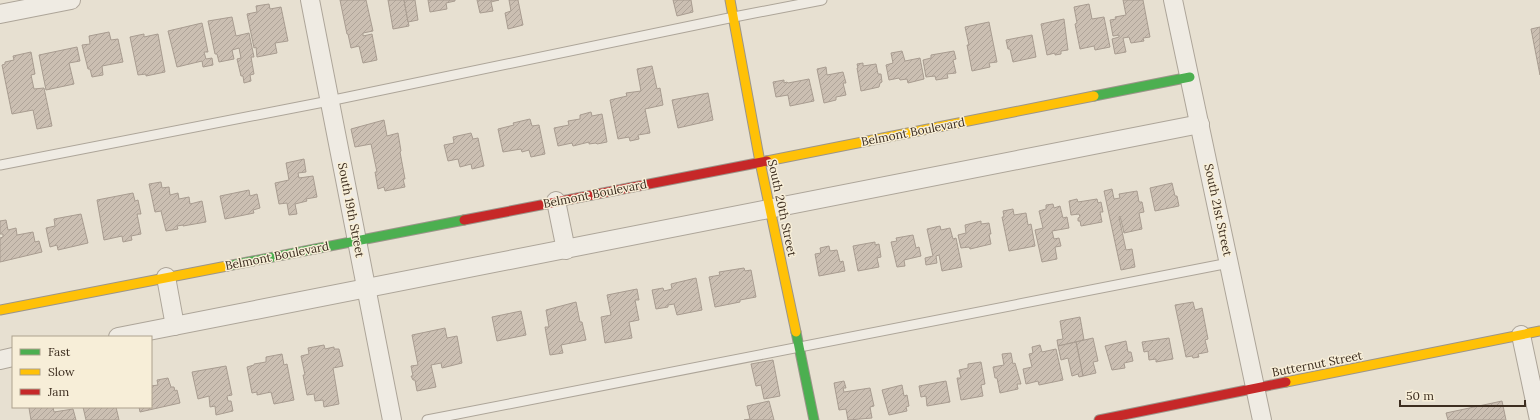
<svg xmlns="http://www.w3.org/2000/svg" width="1540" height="420" viewBox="0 0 1540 420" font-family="Lora,serif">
<defs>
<pattern id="building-hatch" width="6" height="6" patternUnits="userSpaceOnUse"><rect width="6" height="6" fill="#cbbfb2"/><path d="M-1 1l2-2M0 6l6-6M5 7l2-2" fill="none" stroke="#afa499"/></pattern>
</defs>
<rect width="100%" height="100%" fill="#e7e0d1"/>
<g fill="url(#building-hatch)" stroke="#a89c90">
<polygon points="340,0 366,0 373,31 363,33 363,36 372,34 377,60 363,63 359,46 351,48 348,34 347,34"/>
<polygon points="388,0 404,0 409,26 393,29"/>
<polygon points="404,0 415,0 418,20 408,22"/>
<polygon points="428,0 455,0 455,1 446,3 447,9 430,12"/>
<polygon points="477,0 499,0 491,2 493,11 480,13"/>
<polygon points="509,0 518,0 523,25 508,29 505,13 511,11"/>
<polygon points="673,0 691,0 693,12 677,16"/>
<polygon points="1123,0 1143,0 1150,37 1143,38 1144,41 1131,43 1129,37 1123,38 1126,52 1115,54 1112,39 1119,37 1119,35 1113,36 1110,20 1116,19 1115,17 1126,15"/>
<polygon points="269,4 270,9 281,7 288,41 275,43 277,53 257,57 256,47 254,48 247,14 257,12 256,6"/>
<polygon points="1089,4 1092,19 1104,17 1110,47 1095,50 1094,46 1080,49 1075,24 1077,23 1074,7"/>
<polygon points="232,17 236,36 249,33 254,57 251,57 254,74 250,75 251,81 244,83 243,76 241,76 237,59 241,58 239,48 232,50 234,59 219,62 217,54 215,54 208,21"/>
<polygon points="1064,19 1068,50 1061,51 1061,54 1055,55 1055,53 1047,55 1041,24"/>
<polygon points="989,22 997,62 989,63 990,67 972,71 967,45 969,45 965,27"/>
<polygon points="202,23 208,52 204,52 206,59 212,58 213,65 203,67 202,61 177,67 168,31"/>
<polygon points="1540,27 1540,75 1531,29"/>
<polygon points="109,32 111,40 118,39 123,62 102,66 103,75 92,77 90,69 88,69 82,45 90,44 89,36"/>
<polygon points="144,34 144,37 158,34 165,72 146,76 146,74 138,75 130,37"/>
<polygon points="1032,35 1036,57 1013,62 1010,49 1008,49 1006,40"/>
<polygon points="77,47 80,61 69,63 74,84 46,90 39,55"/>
<polygon points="902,51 905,61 920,58 924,79 908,83 907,79 900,80 899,78 889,80 886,65 893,63 891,53"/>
<polygon points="954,51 956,59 953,60 956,73 947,74 948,78 936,80 935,76 926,77 923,60 931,58 931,55"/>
<polygon points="31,52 35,74 31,75 34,89 44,88 52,126 37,129 33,110 12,114 2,65 5,64 5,62 14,60 13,56"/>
<polygon points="863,63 863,66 876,64 878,74 881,74 882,82 880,83 879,87 861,91 857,68 858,68 857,64"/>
<polygon points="652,66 657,89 660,88 663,105 645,109 650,133 638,135 639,139 630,141 629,137 618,139 610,100 627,96 626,93 641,91 637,69"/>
<polygon points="826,67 827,75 843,72 846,83 843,83 846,95 836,97 836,100 824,103 817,69"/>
<polygon points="809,79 814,101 790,106 788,95 776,97 773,82 784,80 784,83 787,82 788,83"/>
<polygon points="708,93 713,120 678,128 672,100"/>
<polygon points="591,112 592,116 602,114 607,142 597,144 596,143 589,144 589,142 573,146 572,143 558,146 554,128 569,125 568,121 580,119 580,115"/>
<polygon points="530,119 532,126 539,125 545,154 531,157 529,150 522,152 521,149 503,152 498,129 514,125 513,123"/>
<polygon points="384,120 387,136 398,133 401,151 400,152 405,179 403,179 405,187 385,191 384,187 378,189 375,172 377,172 371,144 355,147 351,129"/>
<polygon points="471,133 473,139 478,138 484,166 472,169 471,164 460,167 458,159 448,161 444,145 454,143 453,137"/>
<polygon points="304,159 306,172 298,173 299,178 313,176 317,197 306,199 307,201 295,204 297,214 289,215 287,203 279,204 275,183 289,180 286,163"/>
<polygon points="161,182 162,188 169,187 170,195 178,193 179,199 189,197 190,204 202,201 206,222 183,226 183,225 177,226 178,229 166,231 161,211 155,212 149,184"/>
<polygon points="1172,183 1175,196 1177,196 1179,206 1155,211 1150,188"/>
<polygon points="1112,189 1114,199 1120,198 1119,194 1137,191 1139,202 1142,202 1144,212 1139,213 1142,229 1124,233 1120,216 1119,217 1126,250 1132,249 1135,267 1121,270 1104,191"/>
<polygon points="249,190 250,196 257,194 260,208 253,210 254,213 225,219 220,196"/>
<polygon points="133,193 135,201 138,200 141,214 137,214 141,234 131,236 132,240 123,242 122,236 104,240 97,200"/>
<polygon points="1077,199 1078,202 1097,199 1098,203 1101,202 1103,212 1100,212 1102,222 1081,226 1080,221 1078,221 1078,218 1080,217 1079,214 1071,215 1069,201"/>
<polygon points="1053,204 1054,208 1060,206 1063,218 1067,217 1069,228 1052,231 1054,239 1059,238 1061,246 1055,247 1057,259 1042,262 1035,230 1043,228 1039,211 1046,209 1046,205"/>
<polygon points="1013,209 1014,215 1026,213 1028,225 1031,224 1035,246 1009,251 1002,217 1004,217 1003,211"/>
<polygon points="81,214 88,243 58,250 57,245 50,247 46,228 55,226 54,219"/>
<polygon points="6,220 8,230 16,228 17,235 33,232 35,242 39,241 42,252 0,262 0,238 3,237 3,234 0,234 0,221"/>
<polygon points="981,221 981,224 989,223 991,234 989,234 991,244 970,249 969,247 961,248 958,235 966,233 965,225"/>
<polygon points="940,226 941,230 950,228 953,239 956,238 962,267 942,271 939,255 936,256 937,263 926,265 925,258 933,256 927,229"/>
<polygon points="913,235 916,248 919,247 921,256 904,260 905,266 897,267 891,242 897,241 896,238"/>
<polygon points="875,242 875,245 879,244 881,257 877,258 879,267 858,271 853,246"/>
<polygon points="829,246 830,251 837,250 840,262 843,261 845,271 819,276 815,254 821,253 820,248"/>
<polygon points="744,268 745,271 751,270 756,297 740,300 740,302 715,307 709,277 720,275 719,272"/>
<polygon points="696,278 702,310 677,315 674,304 668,305 668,307 656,309 652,290 663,288 664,291 672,289 671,284"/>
<polygon points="637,289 639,300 635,300 639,320 629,322 632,338 605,343 601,317 611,315 607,295"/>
<polygon points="576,302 580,322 582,322 586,340 561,345 563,353 550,355 545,327 549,327 546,310"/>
<polygon points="1193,302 1195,310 1202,308 1208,339 1205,340 1208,352 1198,354 1199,357 1193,358 1192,356 1186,357 1175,305"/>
<polygon points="521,311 526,335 497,341 492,317"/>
<polygon points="1080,317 1084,340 1058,346 1057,340 1063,339 1060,321"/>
<polygon points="445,328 447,338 457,336 462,363 442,368 441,363 431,365 436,387 417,391 415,380 413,380 411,376 413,376 411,366 418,365 412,335"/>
<polygon points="1093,338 1098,361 1093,362 1096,373 1083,376 1076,342"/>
<polygon points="1169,338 1173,359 1156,362 1156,359 1149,360 1148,351 1144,352 1142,342"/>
<polygon points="1126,341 1128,352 1131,352 1133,361 1124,363 1125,368 1112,370 1105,346"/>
<polygon points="1076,342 1083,376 1079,377 1078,374 1072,376 1068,358 1061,360 1058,346"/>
<polygon points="324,345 325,349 334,347 334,349 339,349 343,366 333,368 339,404 324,407 323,400 315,401 314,394 307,395 303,375 305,375 301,356 309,354 308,348"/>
<polygon points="1040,345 1042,352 1056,349 1063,380 1039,385 1038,381 1026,384 1023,369 1032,367 1029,354 1033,353 1032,347"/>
<polygon points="1011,353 1013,364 1015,363 1021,384 1017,384 1018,389 1000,393 997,378 995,378 993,367 1004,365 1002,354"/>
<polygon points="282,354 284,365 287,364 294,400 274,404 271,392 257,395 257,392 252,393 247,367 254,365 254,364 266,362 266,357"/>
<polygon points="773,360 780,396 764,399 761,385 756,386 751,364"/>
<polygon points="981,362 985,384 981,385 983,396 961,400 957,378 961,378 959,370 968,368 968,364"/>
<polygon points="226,366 232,395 227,396 228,401 231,401 233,411 216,415 215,406 210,407 209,396 198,399 192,372"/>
<polygon points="168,378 171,387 174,387 175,391 177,390 180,403 140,412 139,407 151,407 151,386 158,385 157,380"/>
<polygon points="844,381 846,388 843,388 844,392 870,388 874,406 870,407 872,418 848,420 846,409 839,410 834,383"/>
<polygon points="946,381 950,402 927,406 926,396 921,397 919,386"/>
<polygon points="902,385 904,396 907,395 909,406 906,407 907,411 889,415 882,390"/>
<polygon points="769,401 774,420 744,420 750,419 747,406"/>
<polygon points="1502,401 1506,420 1448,420 1446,413"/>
<polygon points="32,407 53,407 54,412 73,409 76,420 31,420 29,408"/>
<polygon points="83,407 116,407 119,420 86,420"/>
</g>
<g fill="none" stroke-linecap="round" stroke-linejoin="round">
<g stroke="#ada599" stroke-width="11">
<g id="lane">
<polyline points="0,165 329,101 734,17 822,0"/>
<polyline points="427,420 1229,263"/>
</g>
</g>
<g stroke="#ada599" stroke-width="20">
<g id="street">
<polyline points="310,0 392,420"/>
<polyline points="1173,0 1262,420"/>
<polyline points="0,14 71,0"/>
<polyline points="556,201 566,250"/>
<polyline points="166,277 175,326"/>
<polyline points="1521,335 1539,420"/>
<polyline points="118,337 1200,124"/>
<polyline points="0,360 13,357"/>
</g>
</g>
<g stroke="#9c958a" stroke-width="11">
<g id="fast">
<polyline points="1094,96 1190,77"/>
<polyline points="227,266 464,220"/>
<polyline points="796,332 814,420"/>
</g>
</g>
<g stroke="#9c958a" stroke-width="11">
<g id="slow">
<polyline points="730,0 760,162 796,332"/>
<polyline points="767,161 1094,96"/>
<polyline points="0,310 227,266"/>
<polyline points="1286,382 1540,331"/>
</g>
</g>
<g stroke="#9c958a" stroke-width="11">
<g id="jam">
<polyline points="464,220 767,161"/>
<polyline points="1099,420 1286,382"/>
</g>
</g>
<use href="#lane" stroke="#efebe3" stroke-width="9"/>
<use href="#street" stroke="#efebe3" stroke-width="18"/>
<use href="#fast" stroke="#4caf50" stroke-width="9"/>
<use href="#slow" stroke="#ffc107" stroke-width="9"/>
<use href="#jam" stroke="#c62828" stroke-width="9"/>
</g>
<g text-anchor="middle" stroke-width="3" stroke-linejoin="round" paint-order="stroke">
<g font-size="12" fill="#3d2e20" stroke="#f7eed8">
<text transform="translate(913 132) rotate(-11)" y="4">Belmont Boulevard</text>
<text transform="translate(595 194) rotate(-11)" y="4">Belmont Boulevard</text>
<text transform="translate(782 208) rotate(78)" y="4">South 20th Street</text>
<text transform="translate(351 210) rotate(79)" y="4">South 19th Street</text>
<text transform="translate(1218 210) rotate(78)" y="4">South 21st Street</text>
<text transform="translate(277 256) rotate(-11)" y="4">Belmont Boulevard</text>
<text transform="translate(1317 364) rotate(-11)" y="4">Butternut Street</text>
</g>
</g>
<rect x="12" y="336" width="140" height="72" fill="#f7eed8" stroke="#ada18e"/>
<rect x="20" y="349" width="20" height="6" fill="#4caf50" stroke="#ada18e"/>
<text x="48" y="356" font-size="12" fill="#3d2e20">Fast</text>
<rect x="20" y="369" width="20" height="6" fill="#ffc107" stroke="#ada18e"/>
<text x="48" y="376" font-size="12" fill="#3d2e20">Slow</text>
<rect x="20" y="389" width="20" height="6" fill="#c62828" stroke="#ada18e"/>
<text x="48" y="396" font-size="12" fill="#3d2e20">Jam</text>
<path d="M1400 400v6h125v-6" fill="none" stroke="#3d2e20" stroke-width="2"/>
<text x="1406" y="400" font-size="12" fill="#3d2e20" stroke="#f7eed8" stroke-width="3" paint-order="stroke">50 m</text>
</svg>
